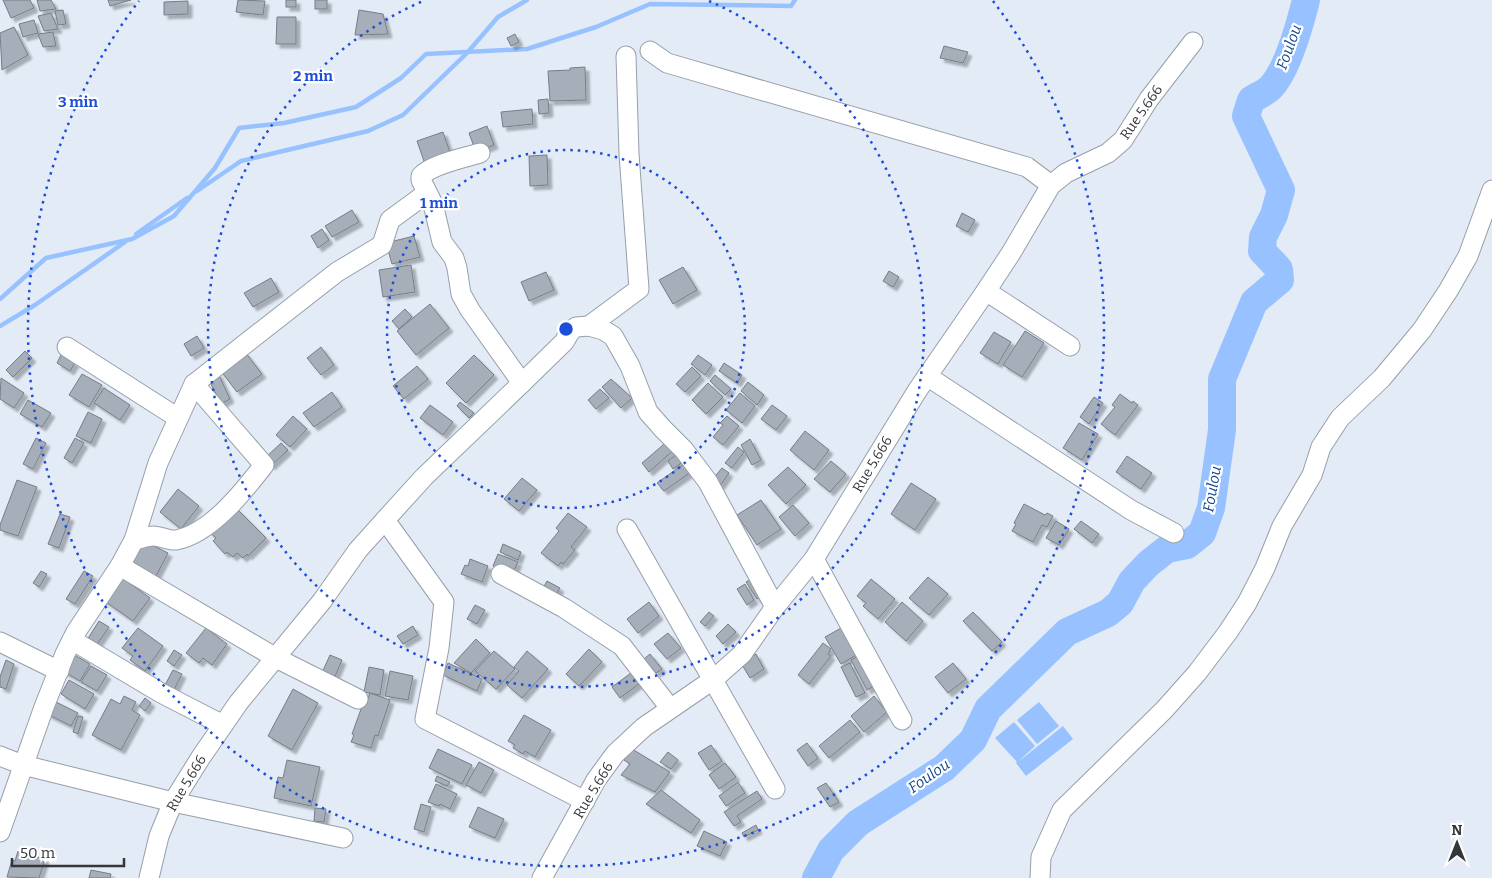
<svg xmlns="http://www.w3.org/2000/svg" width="1492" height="878" viewBox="0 0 1492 878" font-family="Bitter,serif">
<defs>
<filter id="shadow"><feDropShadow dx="4" dy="4" stdDeviation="1" flood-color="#0004"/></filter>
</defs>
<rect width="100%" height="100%" fill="#e3ebf6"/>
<g fill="#98c2ff">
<polygon points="1039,702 1059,726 1037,744 1017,720"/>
<polygon points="1014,722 1035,746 1018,762 1063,726 1073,739 1026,776 1016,763 1017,762 995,738"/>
</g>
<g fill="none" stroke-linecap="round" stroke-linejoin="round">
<g stroke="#98c2ff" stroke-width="4.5">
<polyline points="197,191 241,161 368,131 403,115 467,53 498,17 527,0"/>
<polyline points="136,234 187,198"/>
<polyline points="0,299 46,258 132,239 174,216 215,168 239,128 284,123 356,107 401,78 426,54 527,49 596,27 650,4 791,6 795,0"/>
<polyline points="0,326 35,305 125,242"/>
</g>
<path stroke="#98c2ff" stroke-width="28" d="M816,878l15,-28 27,-27 86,-55 29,-28 15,-31 79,-77 41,-19 12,-10 12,-22 16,-17 19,-15 20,-4 15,-12 9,-25 11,-78v-51l32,-77 26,-22 -1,-11 -17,-18 1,-14 11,-22 7,-25 -35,-74 5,-16c6,-4 16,-8 20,-13 17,-18 29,-63 35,-87"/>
</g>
<g fill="#a6aeb9" stroke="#767d87" filter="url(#shadow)">
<polygon points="3,0 30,0 34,8 11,18"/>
<polygon points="37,0 51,0 56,9 40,11"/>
<polygon points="108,0 131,0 110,6"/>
<polygon points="238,0 265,1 263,15 236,12"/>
<rect x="286" y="0" width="10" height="7"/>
<rect x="315" y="0" width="12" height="9"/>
<polygon points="188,1 188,14 164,15 164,2"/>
<polygon points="63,10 66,24 58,25 55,11"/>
<polygon points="359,10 383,14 388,34 355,35"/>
<polygon points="51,13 58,29 44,31 38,16"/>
<polygon points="277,17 296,17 296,44 276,44"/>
<polygon points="34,20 38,33 23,37 19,24"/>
<polygon points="14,27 28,55 2,70 0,33"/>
<polygon points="53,32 56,46 43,47 38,34"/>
<polygon points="515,34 519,42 511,46 507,38"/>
<polygon points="944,46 968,52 963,63 940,58"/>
<polygon points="585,67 586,100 550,101 548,71 570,70 570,68"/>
<polygon points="548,99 549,113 539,114 538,100"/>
<polygon points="532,109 533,124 503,127 501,112"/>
<polygon points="487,126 494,145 476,152 469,133"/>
<polygon points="443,132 452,158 426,167 417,141"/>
<polygon points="547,155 548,185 530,186 529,156"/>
<polygon points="352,210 359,222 332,237 325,226"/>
<polygon points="962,213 975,220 968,232 956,226"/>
<polygon points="322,229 329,240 318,248 311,236"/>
<polygon points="414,236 420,257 392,264 386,243"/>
<polygon points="411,265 415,292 383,297 379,270"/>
<polygon points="683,267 697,290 673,304 659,280"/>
<polygon points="889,271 899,277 893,287 883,281"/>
<polygon points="546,272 554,290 529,301 521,282"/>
<polygon points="271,278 279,292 253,307 244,293"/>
<polygon points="430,304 449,328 416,355 397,331"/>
<polygon points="405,309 412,317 399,329 392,321"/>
<polygon points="1025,331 1044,343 1022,377 1003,365"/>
<polygon points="994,332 1011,342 998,364 980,353"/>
<polygon points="197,336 204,348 191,356 184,344"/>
<polygon points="321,347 334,365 321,375 307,358"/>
<polygon points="25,351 32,358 13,377 6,370"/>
<polygon points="245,352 262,374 237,392 220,370"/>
<polygon points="61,355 75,363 70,371 57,363"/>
<polygon points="474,355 494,375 466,403 446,383"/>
<polygon points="698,355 712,365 705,375 691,364"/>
<polygon points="724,363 742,375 737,383 719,371"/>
<polygon points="417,366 428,379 404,399 393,386"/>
<polygon points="692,367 701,376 685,392 676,384"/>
<polygon points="218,373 230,399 221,404 208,378"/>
<polygon points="82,374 102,385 89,407 69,395"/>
<polygon points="715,375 731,389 725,395 710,381"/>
<polygon points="1,378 24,393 14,408 0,399"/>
<polygon points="611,379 632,398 621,408 602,387"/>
<polygon points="748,382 764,395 757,405 741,391"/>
<polygon points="708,383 723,397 706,414 692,400"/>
<polygon points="104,388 130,405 120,420 94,403"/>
<polygon points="600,389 609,398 596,409 588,400"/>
<polygon points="332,392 342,407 314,427 303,413"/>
<polygon points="740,393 755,406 742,423 726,410"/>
<polygon points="1120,394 1132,403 1133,401 1138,405 1115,435 1101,424 1115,407 1112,405"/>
<polygon points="1094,397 1103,403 1089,424 1080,417"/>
<polygon points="28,400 51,413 42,427 20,414"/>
<polygon points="460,402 474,413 469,418 457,406"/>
<polygon points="430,405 453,422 443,435 420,418"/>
<polygon points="772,405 787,416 776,430 761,419"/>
<polygon points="88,412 102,419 91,443 76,436"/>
<polygon points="293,416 307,429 290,447 276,435"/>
<polygon points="727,416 739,426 723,445 713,437 723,425 720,423"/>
<polygon points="1079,423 1098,434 1082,460 1063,448"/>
<polygon points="805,431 829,450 814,470 790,450"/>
<polygon points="36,438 46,443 33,469 23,464"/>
<polygon points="75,438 84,443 72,463 64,458"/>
<polygon points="670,439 677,447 649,472 642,463"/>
<polygon points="750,439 761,460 752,465 741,445"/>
<polygon points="281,443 288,450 271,466 264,459"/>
<polygon points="738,447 744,452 732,468 725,463"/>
<polygon points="678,453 684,461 673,469 668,461"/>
<polygon points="1127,456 1152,473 1141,489 1116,472"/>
<polygon points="831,461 846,474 830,492 814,479"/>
<polygon points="684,464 691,472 664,491 657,483"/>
<polygon points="788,467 806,485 786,504 768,485"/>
<polygon points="722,468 729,473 720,486 712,480"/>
<polygon points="522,478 537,490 519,511 504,499"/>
<polygon points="17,480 37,487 18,536 0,530 0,525"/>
<polygon points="911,483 936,499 915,530 891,514"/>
<polygon points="178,489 199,506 181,529 160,512"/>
<polygon points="761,500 781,529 757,545 737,515"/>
<polygon points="1024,504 1045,515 1047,513 1053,516 1047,527 1042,525 1033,542 1012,531 1016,524 1014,523"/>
<polygon points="793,505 809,523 795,536 779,517"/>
<polygon points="235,507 266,538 248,556 247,554 243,558 237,553 233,557 227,552 225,554 213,541 216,538 209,532"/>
<polygon points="568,513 587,527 571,547 575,550 563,564 561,562 558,566 541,553 559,531 556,528"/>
<polygon points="60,514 70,517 59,548 48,544"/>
<polygon points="1056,521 1069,529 1059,545 1046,538"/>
<polygon points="1081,521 1099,534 1092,543 1074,529"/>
<polygon points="142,540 168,553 153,582 127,568"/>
<polygon points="503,544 521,552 518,560 500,552"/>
<polygon points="498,554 518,562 513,573 493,566"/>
<polygon points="470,559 488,566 482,582 461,574 465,565 468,566"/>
<polygon points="41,571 47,574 39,587 33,583"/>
<polygon points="84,571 93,576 75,604 66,599"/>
<polygon points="120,576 150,598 133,621 103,600"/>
<polygon points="928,577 948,594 929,615 909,598"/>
<polygon points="752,579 763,595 757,599 746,582"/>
<polygon points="871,579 895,599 878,619 863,606 866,603 857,596"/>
<polygon points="547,581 560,588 555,597 542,590"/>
<polygon points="745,584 754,600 747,605 737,589"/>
<polygon points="649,602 659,616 638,633 627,619"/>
<polygon points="902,602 923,621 906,641 885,622"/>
<polygon points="475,605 485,610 477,624 467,619"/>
<polygon points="709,612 714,616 705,626 700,622"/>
<polygon points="973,612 1002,642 992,651 963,621"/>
<polygon points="99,621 109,627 96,646 87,640"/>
<polygon points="728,624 736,632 723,644 716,636"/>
<polygon points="413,626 418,635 403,644 397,636"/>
<polygon points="843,627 858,654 841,664 825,637"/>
<polygon points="138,628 163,646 145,671 130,660 133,656 122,648"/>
<polygon points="206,628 227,644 212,665 203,658 199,663 186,653"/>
<polygon points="668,633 681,648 667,659 654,644"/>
<polygon points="476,639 490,653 471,673 454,663"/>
<polygon points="823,643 831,649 828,654 831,656 809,684 798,675"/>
<polygon points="589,649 602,662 579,686 566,674"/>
<polygon points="174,650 182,655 174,666 167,661"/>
<polygon points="494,651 515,669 496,689 475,671"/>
<polygon points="527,651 548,669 522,698 507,685 519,671 514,667"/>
<polygon points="71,653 90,664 80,681 61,670"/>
<polygon points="650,654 662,669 656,673 644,659"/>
<polygon points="756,654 764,669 750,678 741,663"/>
<polygon points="330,655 342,660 333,681 321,675"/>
<polygon points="858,656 874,686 867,690 851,660"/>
<polygon points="6,660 14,664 6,689 0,687 0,677"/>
<polygon points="448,663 482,679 477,691 443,675"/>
<polygon points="850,663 865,693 856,697 841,667"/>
<polygon points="953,663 966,679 948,693 935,677"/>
<polygon points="91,666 107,675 97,691 81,682"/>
<polygon points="369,667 384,670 380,695 364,692"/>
<polygon points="173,670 182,674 174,690 165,685"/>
<polygon points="390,671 413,676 408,700 385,696"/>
<polygon points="631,673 639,684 620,698 612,687"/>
<polygon points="69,680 94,694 85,709 61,694"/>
<polygon points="293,689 318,703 292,750 268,736"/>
<polygon points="370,693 390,700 378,736 375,735 371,748 351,742 354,735 352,734 365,698 368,699"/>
<polygon points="124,696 136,702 132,710 140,715 121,750 92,735 111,699 120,704"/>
<polygon points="874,696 887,712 864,732 851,716"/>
<polygon points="145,698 151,703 145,711 139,706"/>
<polygon points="54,701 78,713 71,726 47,714"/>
<polygon points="524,715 551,730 535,757 525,751 523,754 513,748 515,745 508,741"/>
<polygon points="78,716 83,717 78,734 73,732"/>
<polygon points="850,720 860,732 829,758 819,746"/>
<polygon points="807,743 818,758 808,766 797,750"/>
<polygon points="711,745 722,761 709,770 698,753"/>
<polygon points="438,749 472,765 462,784 429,768"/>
<polygon points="632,749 670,772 655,792 621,775 630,764 624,760"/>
<polygon points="668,752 678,760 671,769 660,762"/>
<polygon points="287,760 320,767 311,806 274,798 278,777 283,778"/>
<polygon points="479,762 494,770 481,793 466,785"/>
<polygon points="725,763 736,777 719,789 709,775"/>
<polygon points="437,776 450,782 447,786 435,781"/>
<polygon points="738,782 745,793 726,806 719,796"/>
<polygon points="826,783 839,802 830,807 817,788"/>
<polygon points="436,784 457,794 450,809 440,804 439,806 428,802"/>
<polygon points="661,790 700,820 691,833 646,804"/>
<polygon points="757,791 762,799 737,816 741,822 734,826 724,812"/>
<polygon points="421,804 431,807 424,832 414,829"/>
<polygon points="478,807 504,819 495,838 469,827"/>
<polygon points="315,808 326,809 324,822 314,821"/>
<polygon points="756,825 758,830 744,837 742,833"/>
<polygon points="704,831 727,842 720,856 697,846"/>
<polygon points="18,851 45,859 39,878 7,877 12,860 15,861"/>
<polygon points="91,870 111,874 110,878 89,878"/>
</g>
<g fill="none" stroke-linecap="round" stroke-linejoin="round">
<g stroke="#979fa9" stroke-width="21">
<g id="minor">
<polyline points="650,51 667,63 1027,167 1051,185"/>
<path d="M480,153c-16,5 -48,11 -59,23v4l12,24 9,38 12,16 3,10 4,26 9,16 52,73"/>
<polyline points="986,291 1070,346"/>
<polyline points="589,326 639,289 629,154 626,56"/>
<polyline points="67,347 178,418"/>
<polyline points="927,376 1131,510 1174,533"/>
<polyline points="385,520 444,602 439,648 425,719 585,801"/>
<polyline points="627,529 775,789"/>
<path d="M134,540c6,-1 13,-4 19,-4 8,0 16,5 23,4 34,-6 68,-49 88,-75l-70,-81"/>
<polyline points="814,559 902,720"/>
<polyline points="120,566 276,658 358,699"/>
<polyline points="501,574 564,608 622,646 670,708"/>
<polyline points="72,640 161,693 223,725"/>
<polyline points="0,642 59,671"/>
<polyline points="0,756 23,765 173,802 343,838"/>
<polyline points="0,832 44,707 65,654 76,632 120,566 134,540 158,463 194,384 337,272 382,245 390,220 427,193"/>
<polyline points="149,878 159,836 173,802 201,757 239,702 322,601 358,550 385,520 424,477 522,383 564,342 570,332 576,327 589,326 603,330 613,336 630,366 648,412 663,429 684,450 708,482 775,607"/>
<polyline points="542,878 596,780 615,754 644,727 714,679 742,654 775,607 814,559 917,391 986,291 1011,253 1051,185 1066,173 1108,153 1123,140 1149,99 1193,42"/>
<polyline points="1040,878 1041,857 1062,810 1164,710 1197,673 1228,632 1247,603 1265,568 1282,526 1312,475 1321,447 1340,418 1382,378 1422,330 1448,291 1468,256 1492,190"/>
</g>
</g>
<use href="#minor" stroke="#fff" stroke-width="19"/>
</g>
<g fill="none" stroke="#1d4ed8" stroke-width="2.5" stroke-dasharray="2.5 5">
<circle cx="566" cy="329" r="179"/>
<path d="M709 1A358 358 0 1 1 423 1"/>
<path d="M993 1A538 538 0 1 1 139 1"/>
</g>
<g text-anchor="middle" stroke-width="4.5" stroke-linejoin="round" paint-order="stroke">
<g font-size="14" fill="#33363a" stroke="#fff">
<text transform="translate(1141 112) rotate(-55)" y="5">Rue 5.666</text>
<text transform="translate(872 464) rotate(-59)" y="5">Rue 5.666</text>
<text transform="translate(186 783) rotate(-59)" y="5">Rue 5.666</text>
<text transform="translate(593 790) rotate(-59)" y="5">Rue 5.666</text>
</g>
<g font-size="15" font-style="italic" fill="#134586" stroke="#fff">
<text transform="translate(1289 47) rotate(-70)" y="5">Foulou</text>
<text transform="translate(1212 489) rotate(-80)" y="5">Foulou</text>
<text transform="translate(929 776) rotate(-35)" y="5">Foulou</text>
</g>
</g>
<circle cx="566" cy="329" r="8" fill="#1d4ed8" stroke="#fff" stroke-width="2.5"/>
<g font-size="15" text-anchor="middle" font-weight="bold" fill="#1d4ed8" stroke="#fff" stroke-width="4.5" stroke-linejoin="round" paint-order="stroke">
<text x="313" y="81">2 min</text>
<text x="78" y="107">3 min</text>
<text x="439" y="208">1 min</text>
</g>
<g transform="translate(1457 843)" stroke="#ffffff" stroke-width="4" paint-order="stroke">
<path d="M0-4L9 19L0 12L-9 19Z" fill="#33363a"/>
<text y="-8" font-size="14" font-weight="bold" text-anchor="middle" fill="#33363a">N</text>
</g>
<path d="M12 858v8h112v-8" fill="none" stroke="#33363a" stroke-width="2.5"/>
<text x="20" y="858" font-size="15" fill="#33363a" stroke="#ffffff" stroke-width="4" paint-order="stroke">50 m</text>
</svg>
